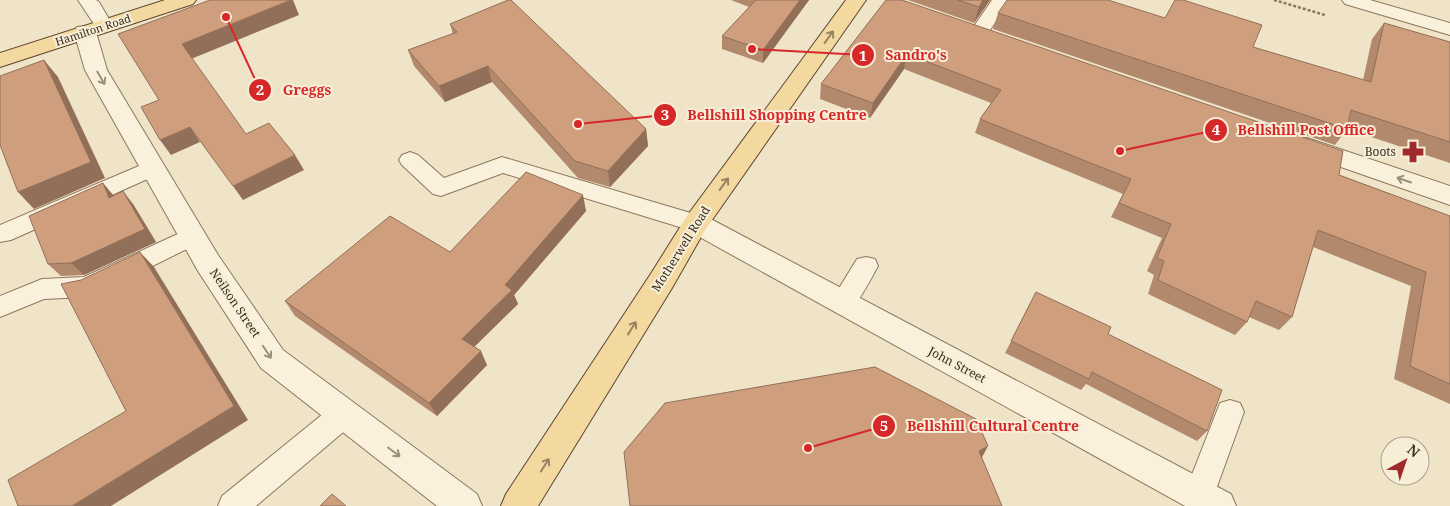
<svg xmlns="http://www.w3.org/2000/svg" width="1450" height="506" viewBox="0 0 1450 506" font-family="'Noto Serif',serif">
<rect width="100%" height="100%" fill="#f0e4c8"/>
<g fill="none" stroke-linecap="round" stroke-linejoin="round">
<g stroke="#8d765c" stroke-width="2">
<g id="service">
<polygon points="78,0 96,0 99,2 113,26 110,30 104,31 98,30"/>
<polygon points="992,0 1010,0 986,36 979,38 972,36 970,32"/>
<polygon points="1342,0 1370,0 1450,23 1450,35 1345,4"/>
<polygon points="410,152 418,155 444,178 502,157 704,217 708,223 704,229 696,232 503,173 441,196 433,194 402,165 399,160 402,155"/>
<polygon points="153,160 161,163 164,168 161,173 11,240 0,242 0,225"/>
<polygon points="193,227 201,230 205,236 201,242 96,294 87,297 44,299 0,317 0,296 42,279 84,277"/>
<path d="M866,257l9,2 3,7c-5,9 -21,40 -29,45 -6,3 -10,1 -16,-1l-3,-7 27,-44z"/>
<polygon points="1230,400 1240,403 1244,412 1214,495 1209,505 1191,506 1184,495 1220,403"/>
<polygon points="344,401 354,405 358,414 354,423 256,506 218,506 222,496 334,405"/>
</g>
</g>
<g stroke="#8d765c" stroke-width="2">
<g id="minor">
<polygon points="85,26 93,27 96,32 107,70 218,255 283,350 477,494 482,506 437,506 261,368 198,271 85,70 74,32 77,27"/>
<polygon points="1307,138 1450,186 1450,205 1298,152 1295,146 1298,140"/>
</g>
</g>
<g stroke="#8d765c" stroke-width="2">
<polygon id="tertiary" points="696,213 705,216 1231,494 1236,506 1185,506 687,230 683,223 687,216"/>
</g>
<g stroke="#5b4430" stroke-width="2">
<g id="primary">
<polygon points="165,0 196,0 193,4 0,67 0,53"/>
<polygon points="846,0 866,0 705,230 672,288 538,506 501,506 506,494 652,272 687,216"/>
</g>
</g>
<polyline stroke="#8d765c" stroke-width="2.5" stroke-dasharray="3 2" stroke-linecap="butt" points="1274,0 1325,15"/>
<use href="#service" fill="#faf1dc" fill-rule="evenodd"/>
<use href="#minor" fill="#faf1dc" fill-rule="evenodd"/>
<use href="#tertiary" fill="#faf1dc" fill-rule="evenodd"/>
<use href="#primary" fill="#f3d9a0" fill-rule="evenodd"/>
</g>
<g fill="#b2896c">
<polygon points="731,0 809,0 763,63 722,49 722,36 749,7"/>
<polygon points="886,0 1339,175 1450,216 1450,404 1394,379 1411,286 1313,247 1292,317 1279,330 1249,317 1247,322 1235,335 1148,294 1154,275 1147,271 1162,238 1111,217 1123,194 975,133 980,119 991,103 904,69 870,118 820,99 821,84"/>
<polygon points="908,0 990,0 974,23"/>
<polygon points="998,13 1253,47 1363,80 1372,39 1384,23 1450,42 1450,163 1347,129 1335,145 993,29"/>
<polygon points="450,24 646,129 648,146 610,187 578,178 492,82 445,102 414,66 408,50 453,34"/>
<polygon points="103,183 113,196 133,204 156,242 84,275 61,276 48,264"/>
<polygon points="586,211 514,295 518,304 474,347 487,365 437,416 295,316 285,301 450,252"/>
<polygon points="1036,292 1108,334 1207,431 1197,441 1086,384 1081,390 1005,353"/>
</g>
<g fill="#916f58">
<polygon points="291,0 293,0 299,15 191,59 182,44"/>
<polygon points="800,0 809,0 763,63 763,50"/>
<polygon points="983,0 990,0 974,23 979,7"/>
<polygon points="907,54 904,69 870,118 873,103"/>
<polygon points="44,60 58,77 105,178 34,209 18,192"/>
<polygon points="488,66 492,82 445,102 439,86"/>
<polygon points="190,127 200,142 171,155 160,140"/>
<polygon points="646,129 648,146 610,187 608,171"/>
<polygon points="295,155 304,170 243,200 233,186"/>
<polygon points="103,183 114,196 109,198"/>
<polygon points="123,191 133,204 156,242 84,275 71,263"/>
<polygon points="583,195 586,211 514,295 518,304 468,353 462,339 505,285"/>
<polygon points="140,252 154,267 248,420 111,506 72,506 234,406"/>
<polygon points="481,351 487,365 437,416 429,403"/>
<polygon points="988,446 980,461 979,451"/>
</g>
<g fill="#cf9f7d" stroke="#916f58">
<polygon points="210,0 291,0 182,44 246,134 269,123 295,155 233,186 190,127 160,140 141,107 159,100 118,34"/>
<polygon points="508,0 511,0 646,129 608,171 575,161 488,66 439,86 408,50 457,32 450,24"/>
<polygon points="756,0 800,0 763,50 722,36"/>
<polygon points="886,0 902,0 1343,151 1339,175 1450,216 1450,384 1410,366 1426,272 1318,230 1292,317 1256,301 1247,322 1158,280 1164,261 1157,258 1171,224 1119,203 1131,179 980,119 1001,90 907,54 873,103 821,84"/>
<polygon points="958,0 983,0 979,7"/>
<polygon points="1007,0 1108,0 1165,18 1175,0 1183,0 1262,25 1253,47 1371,82 1384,23 1450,42 1450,142 1351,110 1347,129 998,13"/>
<polygon points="44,60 91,162 18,192 0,145 0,76"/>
<polygon points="526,172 583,195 505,285 512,290 462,339 481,351 429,403 285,301 390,216 450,252"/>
<polygon points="103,183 109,198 123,191 145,229 71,263 48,264 29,216"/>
<polygon points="140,252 234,406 72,506 18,506 8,480 126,411 61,284 81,280"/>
<polygon points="1036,292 1111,327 1108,334 1222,390 1207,431 1092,372 1089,379 1011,341"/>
<polygon points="875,367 976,419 988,446 979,451 1002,506 630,506 624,452 665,403"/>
<polygon points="332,494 346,506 320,506"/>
</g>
<defs><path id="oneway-shaft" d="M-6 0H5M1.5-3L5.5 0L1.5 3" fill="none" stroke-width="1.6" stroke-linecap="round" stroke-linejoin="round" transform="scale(1.25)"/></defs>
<g stroke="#988460">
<use href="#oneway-shaft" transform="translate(829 37) rotate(-54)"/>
<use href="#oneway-shaft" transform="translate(724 184) rotate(-54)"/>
<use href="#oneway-shaft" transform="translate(632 328) rotate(-58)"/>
<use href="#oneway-shaft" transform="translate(545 465) rotate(-58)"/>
</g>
<g stroke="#9c907e">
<use href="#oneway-shaft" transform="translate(101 78) rotate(60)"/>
<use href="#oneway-shaft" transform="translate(1404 180) rotate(-161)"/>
<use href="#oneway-shaft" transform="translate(267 352) rotate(56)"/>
<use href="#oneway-shaft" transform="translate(394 452) rotate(37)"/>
</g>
<defs>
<g id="pharmacy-bare" transform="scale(1.725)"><path d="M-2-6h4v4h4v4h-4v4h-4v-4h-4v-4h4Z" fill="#9e2a2b" stroke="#f7eed8" stroke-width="2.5" paint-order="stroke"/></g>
</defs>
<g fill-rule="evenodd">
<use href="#pharmacy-bare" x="1413" y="152"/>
</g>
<g text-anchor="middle" stroke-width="4" stroke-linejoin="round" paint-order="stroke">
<g font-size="11" fill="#3d2e20" stroke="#f7eed8">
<text transform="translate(93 30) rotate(-18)" y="4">Hamilton Road</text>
</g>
<g font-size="12" fill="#3d2e20" stroke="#f7eed8" text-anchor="end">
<text x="1396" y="156">Boots</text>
</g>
<g font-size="12" fill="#3d2e20" stroke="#f7eed8">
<text transform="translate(681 249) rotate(-58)" y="4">Motherwell Road</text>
<text transform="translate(235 303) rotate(56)" y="4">Neilson Street</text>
<text transform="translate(957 365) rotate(28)" y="4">John Street</text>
</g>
</g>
<path fill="none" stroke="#d62828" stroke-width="2" d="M752 49L863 55M226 17L260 90M578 124L665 115M1120 151L1216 130M808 448L884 426"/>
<g fill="#d62828" stroke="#f7eed8" stroke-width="2">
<circle cx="752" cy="49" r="5"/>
<circle cx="226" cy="17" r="5"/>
<circle cx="578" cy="124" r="5"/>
<circle cx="1120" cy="151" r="5"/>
<circle cx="808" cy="448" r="5"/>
<circle cx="863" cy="55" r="12"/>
<circle cx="260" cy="90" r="12"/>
<circle cx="665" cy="115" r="12"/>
<circle cx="1216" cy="130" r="12"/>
<circle cx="884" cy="426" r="12"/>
</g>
<g font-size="15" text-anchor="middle" font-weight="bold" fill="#fff">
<text x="863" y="61">1</text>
<text x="260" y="95">2</text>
<text x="665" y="120">3</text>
<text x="1216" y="135">4</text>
<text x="884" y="431">5</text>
</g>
<g font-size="14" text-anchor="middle" font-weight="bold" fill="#d62828" stroke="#f7eed8" stroke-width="4" stroke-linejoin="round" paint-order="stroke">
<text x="916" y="60">Sandro's</text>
<text x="307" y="95">Greggs</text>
<text x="777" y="120">Bellshill Shopping Centre</text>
<text x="1306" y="135">Bellshill Post Office</text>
<text x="993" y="431">Bellshill Cultural Centre</text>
</g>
<g transform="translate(1405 461) rotate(40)"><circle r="24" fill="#f7eed8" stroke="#ada18e"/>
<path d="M0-4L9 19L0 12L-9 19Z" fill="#9e2a2b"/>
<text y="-8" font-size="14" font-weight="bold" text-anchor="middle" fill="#3d2e20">N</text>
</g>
</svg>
